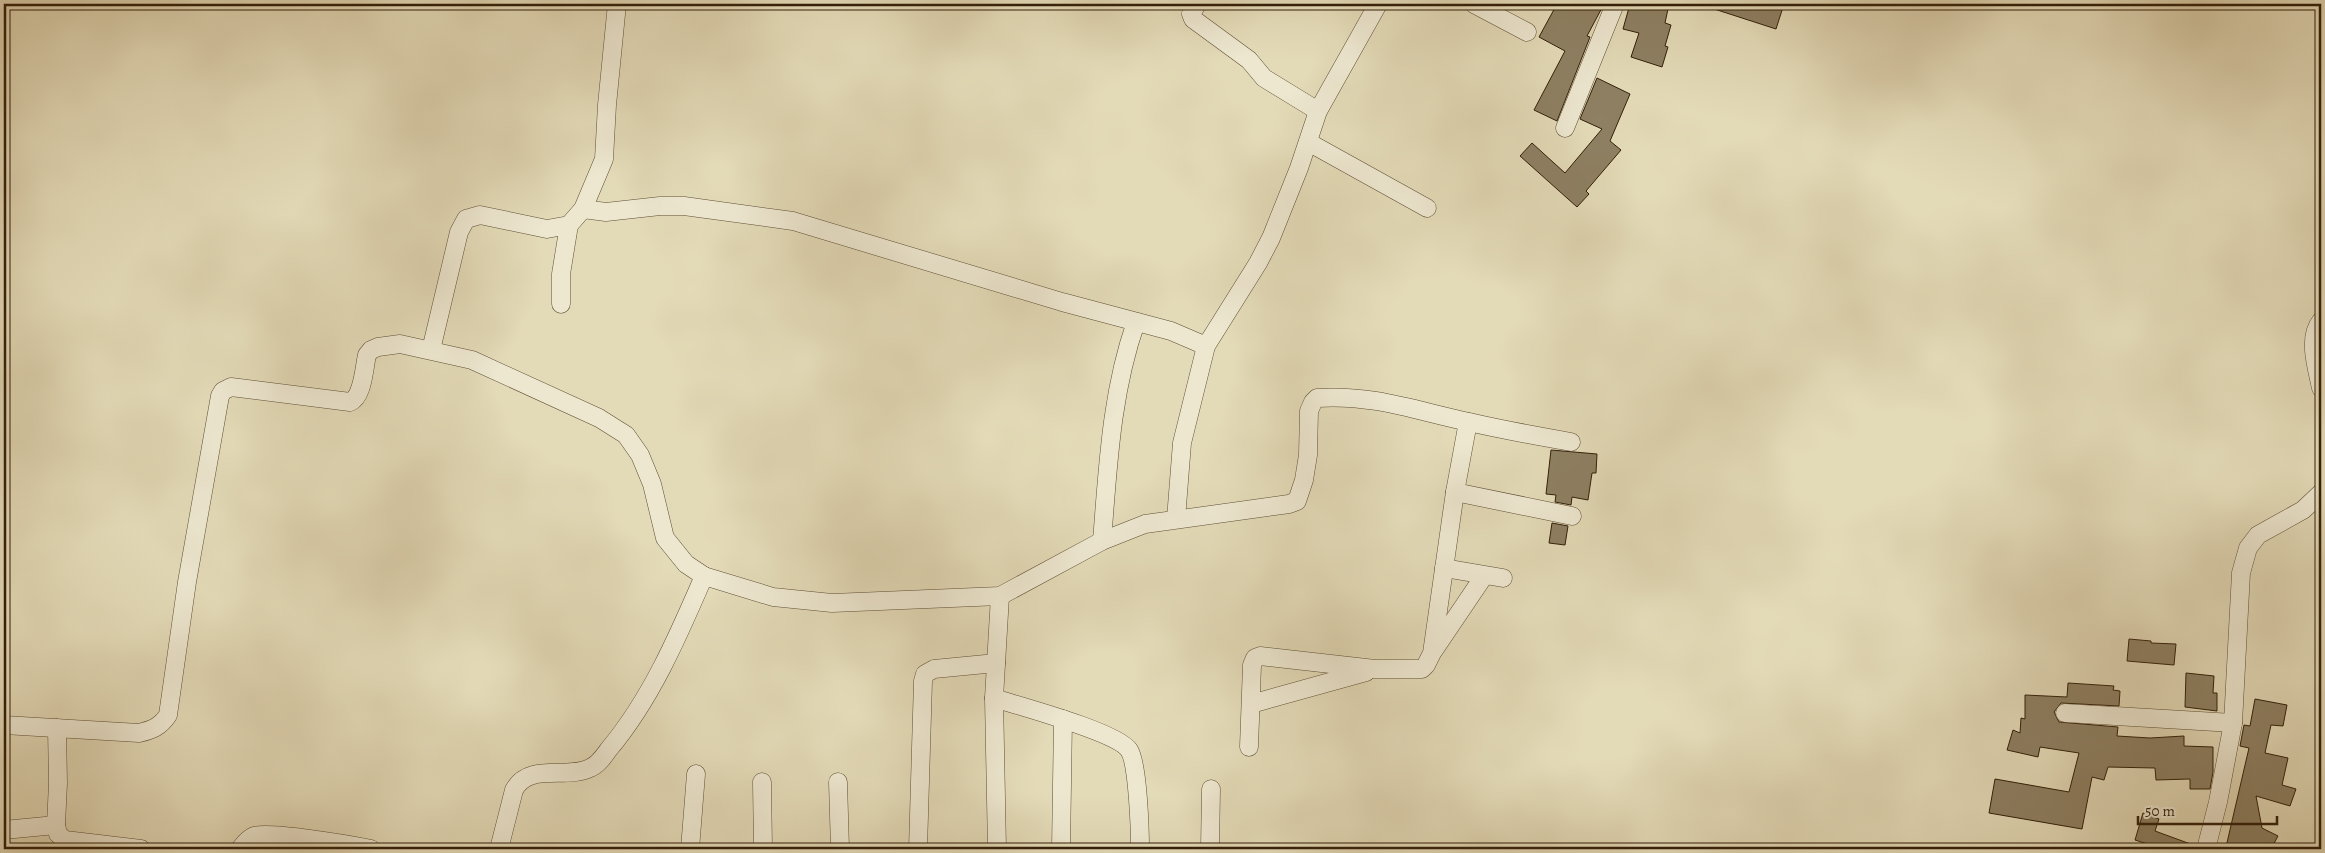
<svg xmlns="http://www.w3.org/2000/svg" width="2325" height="853" viewBox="0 0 2325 853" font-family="Alegreya,serif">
<rect width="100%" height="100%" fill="#e3dab7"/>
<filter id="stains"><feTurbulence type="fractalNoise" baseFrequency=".004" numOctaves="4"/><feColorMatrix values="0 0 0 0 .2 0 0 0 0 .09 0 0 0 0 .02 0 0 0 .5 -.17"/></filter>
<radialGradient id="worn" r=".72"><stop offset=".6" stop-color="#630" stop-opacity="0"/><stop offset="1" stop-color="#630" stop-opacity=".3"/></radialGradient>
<g fill="#8e8063" stroke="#321f09">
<polygon points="1557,4 1604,4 1587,36 1590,37 1557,121 1534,110 1565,51 1539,37"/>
<polygon points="1630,4 1669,4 1665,23 1671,25 1665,46 1668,47 1662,67 1631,57 1639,33 1623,29"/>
<polygon points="1706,4 1784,4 1776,29 1705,6"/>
<polygon points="1597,78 1630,94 1610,141 1621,150 1586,191 1589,194 1577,207 1520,156 1532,143 1565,173 1602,129 1580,119"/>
<polygon points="1551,450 1597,454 1596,473 1592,473 1588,500 1572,497 1571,505 1555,502 1556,495 1546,494"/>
<polygon points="1552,523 1568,526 1565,545 1549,543"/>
<polygon points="2129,639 2151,641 2151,643 2176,644 2174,665 2127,661"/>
<polygon points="2186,673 2214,676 2213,693 2217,693 2217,711 2185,707"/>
<polygon points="2068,683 2114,686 2113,690 2120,691 2119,706 2061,703 2054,712 2059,722 2118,727 2117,736 2150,738 2184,736 2184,746 2213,747 2213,772 2210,789 2190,789 2190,779 2156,780 2155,768 2108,767 2104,780 2092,777 2082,829 1989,813 1995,779 2069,792 2079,753 2040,747 2038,757 2007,750 2013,730 2020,733 2021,718 2025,719 2025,695 2067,697"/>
<polygon points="2255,699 2287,705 2283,726 2271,725 2265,753 2288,758 2282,785 2296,789 2290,806 2256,796 2262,828 2278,836 2271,849 2226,847 2249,748 2240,746 2244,725 2250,726"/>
<polygon points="2143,813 2159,819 2155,831 2196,846 2196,849 2163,849 2135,840"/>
</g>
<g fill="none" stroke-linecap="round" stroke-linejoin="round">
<g stroke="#5e4e34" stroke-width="19">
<g id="minor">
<polyline points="1197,4 1191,14 1193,19 1249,60 1264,78 1318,111"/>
<polyline points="1474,4 1527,32"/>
<polyline points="1565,128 1615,4"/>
<polyline points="1308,142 1427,208"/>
<polyline points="583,209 606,212 660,206 684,206 793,221 1062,302 1171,331 1206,346"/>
<polyline points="561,304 561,274 569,225"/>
<path d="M2321,321c-14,17 -4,47 0,67"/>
<polyline points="431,350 459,232 466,219 480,215 547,229 569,225 583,209 604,159 607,105 617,4"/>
<polyline points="1455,492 1572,516"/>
<polyline points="1176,519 1182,443 1206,346 1258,263 1271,238 1299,168 1318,111 1378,4"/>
<path d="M1102,541c6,-74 9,-148 34,-219"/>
<polyline points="1444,568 1503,578"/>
<polyline points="1434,650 1484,576"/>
<path d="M994,698c25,8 123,34 135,52 9,13 11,81 11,99"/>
<polyline points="1251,704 1366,672"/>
<polyline points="2065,713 2233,723"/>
<path d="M4,725l135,8c13,-3 21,-6 29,-18l19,-133 33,-186 3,-5 8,-4 119,15c13,-5 14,-34 17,-47l4,-5 7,-3 22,-3 72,16 127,58 27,17 14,20 12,29 13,54 21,26 18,12"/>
<polyline points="57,728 58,783 56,825 58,834 65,840 141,849"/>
<polyline points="1249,747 1252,665 1255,658 1260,656 1375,669 1422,669 1426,665 1432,653 1455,492 1468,422"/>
<polyline points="762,782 763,849"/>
<polyline points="838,782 840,849"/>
<polyline points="4,830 56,825"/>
<path d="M240,849c4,-5 7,-10 14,-13 15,-5 98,9 117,13"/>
<path d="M499,849l15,-59c15,-28 52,-10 76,-22 8,-3 14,-12 19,-19 42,-50 69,-113 95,-173l69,21 59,6 168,-7 102,-55 43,-17 144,-20 8,-3 7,-21 4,-25 1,-44 4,-9 4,-4c54,-4 100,13 152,24 34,8 68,14 102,20"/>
<polyline points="690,849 696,774"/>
<polyline points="918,849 923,681 925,674 934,669 996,663"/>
<polyline points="997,849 994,698 1000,596"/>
<polyline points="1061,849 1063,719"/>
<polyline points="1210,849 1211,789"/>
<polyline points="2206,849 2218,802 2233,723 2241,573 2248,548 2258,535 2303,510 2321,493"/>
</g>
</g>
<use href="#minor" stroke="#ede7d0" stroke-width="18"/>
</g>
<rect width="2325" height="853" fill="none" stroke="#e3dab7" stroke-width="20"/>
<rect x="5" y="5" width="2315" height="843" fill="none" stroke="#321f09" stroke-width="2.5"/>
<rect x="10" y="10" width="2305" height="833" fill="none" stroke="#321f09"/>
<path d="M2138 816v8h139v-8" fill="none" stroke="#321f09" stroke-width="2.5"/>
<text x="2145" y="816" font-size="15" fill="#321f09" stroke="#ede7d0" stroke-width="4" paint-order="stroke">50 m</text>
<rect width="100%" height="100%" filter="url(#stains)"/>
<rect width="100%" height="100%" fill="url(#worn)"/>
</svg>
